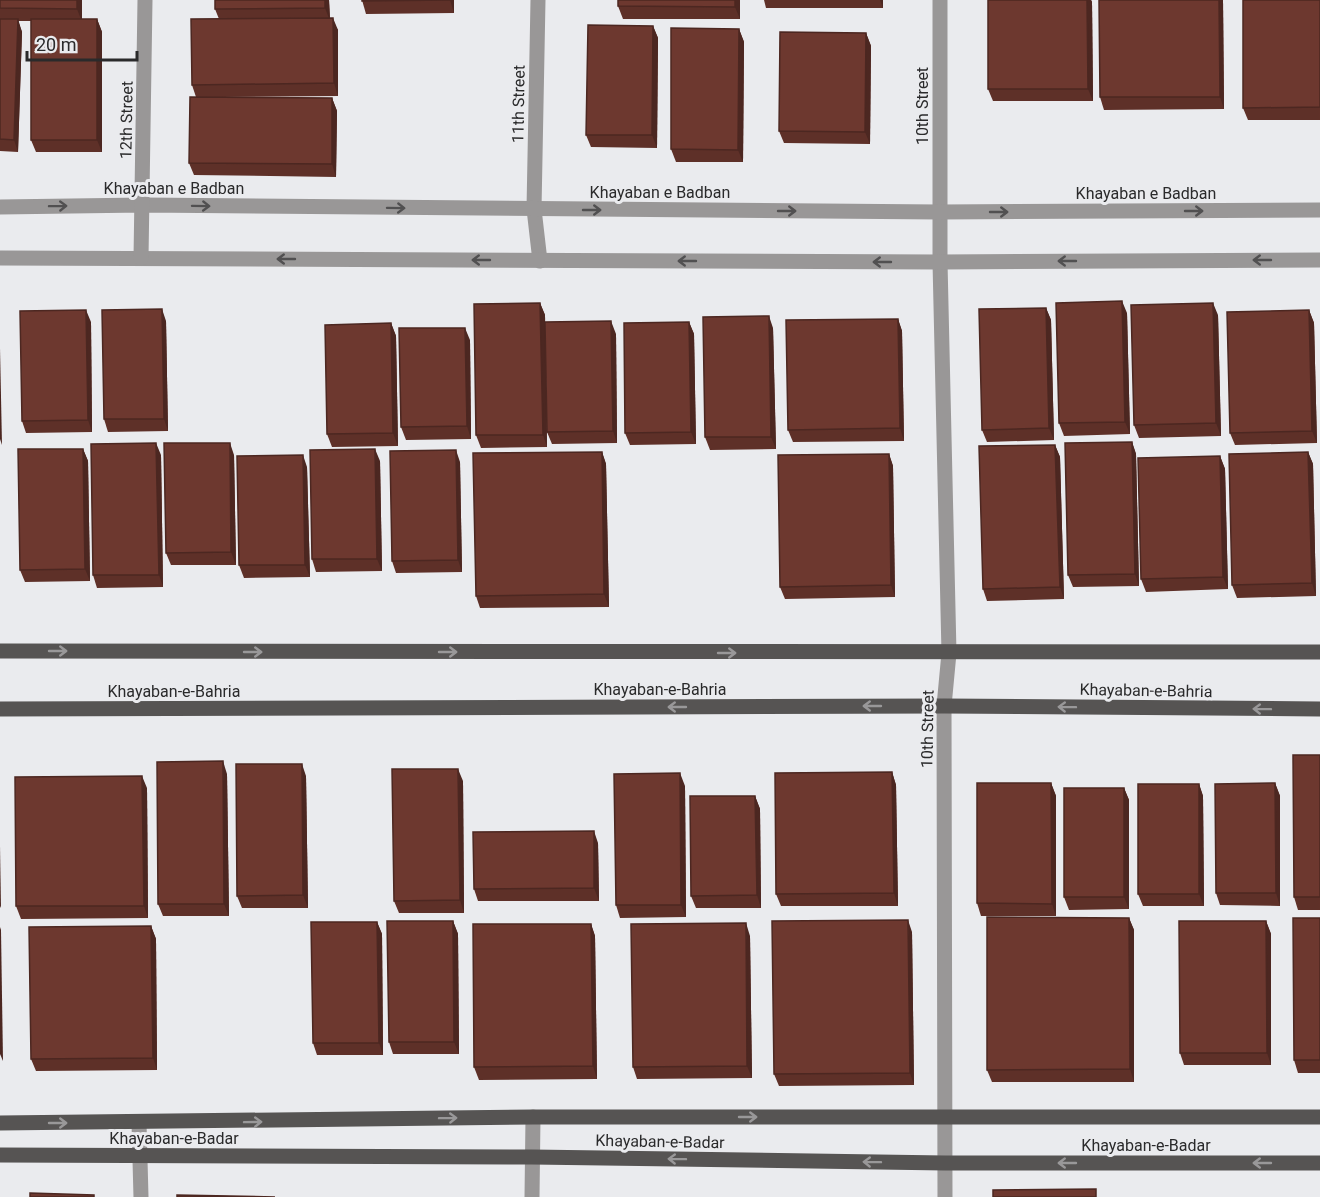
<svg xmlns="http://www.w3.org/2000/svg" width="1320" height="1197" viewBox="0 0 1320 1197" font-family="Roboto,sans-serif">
<rect width="100%" height="100%" fill="#eaebee"/>
<g fill="none" stroke-linecap="round" stroke-linejoin="round">
<g stroke="#999797" stroke-width="15">
<polyline points="538,0 534,209 540,261"/>
<polyline points="940,0 940,262 949,653 944,706 945,1197"/>
<polyline points="0,207 143,205 940,212 1320,210"/>
<polyline points="0,258 940,262 1320,260"/>
<polyline points="141,258 145,0"/>
<polyline points="139,1123 141,1197"/>
<polyline points="532,1197 533,1117"/>
</g>
<g stroke="#565453" stroke-width="15">
<polyline points="0,651 1320,652"/>
<polyline points="0,709 944,706 1320,709"/>
<polyline points="0,1123 533,1117 1320,1117"/>
<polyline points="0,1155 532,1157 945,1163 1320,1163"/>
</g>
</g>
<g fill="#5e3028">
<polygon points="0,0 82,0 82,19 97,19 102,32 102,152 36,152 31,140 31,21 18,21 22,32 18,152 0,151"/>
<polygon points="329,0 330,18 338,30 338,96 221,97 332,98 337,111 336,177 194,175 189,163 196,97 192,85 219,19 215,9"/>
<polygon points="362,0 454,0 454,13 366,14"/>
<polygon points="618,0 740,0 740,19 623,19 618,6"/>
<polygon points="764,0 883,0 883,8 766,8"/>
<polygon points="988,0 1091,0 1092,2 1093,101 993,101 988,89"/>
<polygon points="1223,0 1224,109 1104,110 1100,97"/>
<polygon points="1320,0 1320,120 1248,120 1243,108"/>
<polygon points="653,26 658,38 657,148 591,147 586,135"/>
<polygon points="739,29 744,42 743,162 676,162 671,149"/>
<polygon points="866,33 871,46 870,144 784,143 779,131"/>
<polygon points="540,303 545,315 547,447 481,448 476,435"/>
<polygon points="1046,308 1051,320 1054,440 987,442 982,430"/>
<polygon points="1309,310 1314,323 1317,443 1235,445 1230,433"/>
<polygon points="1127,313 1130,434 1064,436 1059,423"/>
<polygon points="1218,315 1221,436 1139,438 1134,425"/>
<polygon points="898,319 902,331 904,441 793,442 788,430"/>
<polygon points="166,321 168,431 108,432 104,419"/>
<polygon points="91,322 92,432 26,433 22,421"/>
<polygon points="689,322 694,334 696,444 630,445 625,433"/>
<polygon points="391,323 396,336 398,446 332,447 327,434"/>
<polygon points="773,328 776,449 710,450 705,437"/>
<polygon points="616,334 617,443 552,444 547,432"/>
<polygon points="470,340 471,439 406,440 401,427"/>
<polygon points="1132,442 1136,454 1139,586 1073,587 1068,575"/>
<polygon points="1055,445 1060,457 1064,599 987,601 983,589"/>
<polygon points="83,449 88,461 90,581 25,582 20,570"/>
<polygon points="602,452 606,464 609,607 480,608 476,596"/>
<polygon points="1308,452 1313,464 1316,596 1237,598 1232,585"/>
<polygon points="889,454 893,466 895,597 785,599 780,587"/>
<polygon points="161,455 163,587 97,588 93,575"/>
<polygon points="234,455 236,565 171,565 166,553"/>
<polygon points="1220,456 1225,469 1228,589 1146,592 1141,579"/>
<polygon points="380,461 382,571 316,572 312,559"/>
<polygon points="460,462 462,572 396,573 392,561"/>
<polygon points="307,467 310,577 244,578 239,565"/>
<polygon points="1320,755 1320,910 1298,910 1294,897"/>
<polygon points="892,772 896,785 898,906 781,906 776,894"/>
<polygon points="227,774 229,916 163,916 158,904"/>
<polygon points="306,776 308,908 242,908 237,896"/>
<polygon points="463,781 464,913 399,913 394,901"/>
<polygon points="1051,783 1056,796 1056,916 981,916 977,903"/>
<polygon points="1275,783 1280,796 1280,906 1220,905 1216,893"/>
<polygon points="1199,784 1203,796 1204,906 1143,906 1138,894"/>
<polygon points="685,786 686,917 620,918 616,905"/>
<polygon points="147,788 148,918 21,919 16,906"/>
<polygon points="1124,788 1129,800 1129,909 1069,910 1064,897"/>
<polygon points="755,796 760,809 761,908 696,908 691,896"/>
<polygon points="598,843 599,901 478,901 474,889"/>
<polygon points="1129,918 1134,930 1134,1082 992,1082 987,1070"/>
<polygon points="1320,918 1320,1073 1298,1073 1294,1060"/>
<polygon points="453,921 458,934 459,1054 393,1054 389,1042"/>
<polygon points="1266,921 1271,934 1271,1065 1184,1065 1180,1053"/>
<polygon points="377,922 382,934 383,1055 317,1055 313,1043"/>
<polygon points="591,924 595,936 597,1079 479,1080 474,1067"/>
<polygon points="151,926 156,939 157,1070 36,1071 31,1059"/>
<polygon points="912,932 914,1085 779,1086 774,1074"/>
<polygon points="750,936 752,1078 637,1079 633,1067"/>
</g>
<g fill="#4c2721">
<polygon points="77,0 82,0 82,22 77,9"/>
<polygon points="325,0 329,0 330,21 325,8"/>
<polygon points="450,0 454,0 454,13"/>
<polygon points="735,0 740,0 740,19 735,7"/>
<polygon points="880,0 883,0 883,8"/>
<polygon points="1087,0 1091,0 1092,2 1093,101 1088,89"/>
<polygon points="1219,0 1223,0 1224,109 1220,97"/>
<polygon points="333,18 338,30 338,96 334,83"/>
<polygon points="18,19 22,32 18,152 14,140"/>
<polygon points="97,19 102,32 102,152 97,140"/>
<polygon points="653,26 658,38 657,148 652,135"/>
<polygon points="739,29 744,42 743,162 738,150"/>
<polygon points="866,33 871,46 870,144 865,132"/>
<polygon points="332,98 337,111 336,177 332,164"/>
<polygon points="1122,301 1127,313 1130,434 1125,422"/>
<polygon points="540,303 545,315 547,447 543,435"/>
<polygon points="1213,303 1218,315 1221,436 1216,423"/>
<polygon points="1046,308 1051,320 1054,440 1049,428"/>
<polygon points="162,309 166,321 168,431 164,419"/>
<polygon points="86,310 91,322 92,432 88,420"/>
<polygon points="1309,310 1314,323 1317,443 1312,431"/>
<polygon points="769,316 773,328 776,449 771,437"/>
<polygon points="898,319 902,331 904,441 900,428"/>
<polygon points="611,321 616,334 617,443 613,431"/>
<polygon points="689,322 694,334 696,444 691,432"/>
<polygon points="391,323 396,336 398,446 393,433"/>
<polygon points="465,328 470,340 471,439 467,426"/>
<polygon points="0,348 2,445 0,439"/>
<polygon points="1132,442 1136,454 1139,586 1135,574"/>
<polygon points="156,443 161,455 163,587 159,575"/>
<polygon points="230,443 234,455 236,565 231,552"/>
<polygon points="1055,445 1060,457 1064,599 1060,587"/>
<polygon points="83,449 88,461 90,581 85,569"/>
<polygon points="375,449 380,461 382,571 377,559"/>
<polygon points="456,450 460,462 462,572 458,560"/>
<polygon points="602,452 606,464 609,607 604,594"/>
<polygon points="1308,452 1313,464 1316,596 1312,583"/>
<polygon points="889,454 893,466 895,597 891,585"/>
<polygon points="303,455 307,467 310,577 305,565"/>
<polygon points="1220,456 1225,469 1228,589 1223,577"/>
<polygon points="223,761 227,774 229,916 224,904"/>
<polygon points="302,764 306,776 308,908 303,895"/>
<polygon points="458,769 463,781 464,913 460,900"/>
<polygon points="892,772 896,785 898,906 894,893"/>
<polygon points="680,773 685,786 686,917 681,905"/>
<polygon points="142,776 147,788 148,918 144,906"/>
<polygon points="1051,783 1056,796 1056,916 1052,904"/>
<polygon points="1275,783 1280,796 1280,906 1276,893"/>
<polygon points="1199,784 1203,796 1204,906 1199,894"/>
<polygon points="1124,788 1129,800 1129,909 1124,897"/>
<polygon points="755,796 760,809 761,908 757,895"/>
<polygon points="594,831 598,843 599,901 594,888"/>
<polygon points="0,846 1,908 0,906"/>
<polygon points="1129,918 1134,930 1134,1082 1130,1069"/>
<polygon points="908,920 912,932 914,1085 910,1073"/>
<polygon points="453,921 458,934 459,1054 454,1042"/>
<polygon points="1266,921 1271,934 1271,1065 1267,1053"/>
<polygon points="377,922 382,934 383,1055 379,1043"/>
<polygon points="746,923 750,936 752,1078 747,1066"/>
<polygon points="591,924 595,936 597,1079 593,1066"/>
<polygon points="151,926 156,939 157,1070 153,1058"/>
<polygon points="0,927 1,930 3,1061 0,1054"/>
</g>
<g fill="#6d382f" stroke="#4c2721" stroke-width="1.5">
<polygon points="0,0 77,0 77,9 0,8"/>
<polygon points="215,0 325,0 325,8 215,9"/>
<polygon points="362,0 450,0 362,1"/>
<polygon points="618,0 735,0 735,7 618,6"/>
<polygon points="988,0 1087,0 1088,89 988,89"/>
<polygon points="1099,0 1219,0 1220,97 1100,97"/>
<polygon points="1243,0 1320,0 1320,107 1243,108"/>
<polygon points="333,18 334,83 192,85 191,19"/>
<polygon points="0,19 18,19 14,140 0,139"/>
<rect x="31" y="19" width="66" height="121"/>
<polygon points="588,25 653,26 652,135 586,135"/>
<polygon points="671,28 739,29 738,150 671,149"/>
<polygon points="780,32 866,33 865,132 779,131"/>
<polygon points="190,97 332,98 332,164 189,163"/>
<polygon points="1122,301 1125,422 1059,423 1056,303"/>
<polygon points="540,303 543,435 476,435 474,304"/>
<polygon points="1213,303 1216,423 1134,425 1131,305"/>
<polygon points="1046,308 1049,428 982,430 979,309"/>
<polygon points="162,309 164,419 104,419 102,310"/>
<polygon points="86,310 88,420 22,421 20,311"/>
<polygon points="1309,310 1312,431 1230,433 1227,312"/>
<polygon points="769,316 771,437 705,437 703,317"/>
<polygon points="898,319 900,428 788,430 786,320"/>
<polygon points="611,321 613,431 547,432 545,322"/>
<polygon points="689,322 691,432 625,433 624,323"/>
<polygon points="391,323 393,433 327,434 325,325"/>
<polygon points="399,328 465,328 467,426 401,427"/>
<polygon points="1132,442 1135,574 1068,575 1065,443"/>
<polygon points="156,443 159,575 93,575 91,444"/>
<polygon points="164,443 230,443 231,552 166,553"/>
<polygon points="1055,445 1060,587 983,589 979,446"/>
<polygon points="18,449 83,449 85,569 20,570"/>
<polygon points="375,449 377,559 312,559 310,450"/>
<polygon points="456,450 458,560 392,561 390,451"/>
<polygon points="602,452 604,594 476,596 473,453"/>
<polygon points="1308,452 1312,583 1232,585 1229,454"/>
<polygon points="889,454 891,585 780,587 778,455"/>
<polygon points="303,455 305,565 239,565 237,456"/>
<polygon points="1220,456 1223,577 1141,579 1138,458"/>
<polygon points="1293,755 1320,755 1320,897 1294,897"/>
<polygon points="223,761 224,904 158,904 157,762"/>
<polygon points="236,764 302,764 303,895 237,896"/>
<polygon points="392,769 458,769 460,900 394,901"/>
<polygon points="892,772 894,893 776,894 775,773"/>
<polygon points="680,773 681,905 616,905 614,774"/>
<polygon points="142,776 144,906 16,906 15,777"/>
<polygon points="977,783 1051,783 1052,904 977,903"/>
<polygon points="1275,783 1276,893 1216,893 1215,784"/>
<rect x="1138" y="784" width="61" height="110"/>
<rect x="1064" y="788" width="60" height="109"/>
<polygon points="690,796 755,796 757,895 691,896"/>
<polygon points="594,831 594,888 474,889 473,832"/>
<polygon points="987,917 1129,918 1130,1069 987,1070"/>
<polygon points="1293,918 1320,918 1320,1060 1294,1060"/>
<polygon points="908,920 910,1073 774,1074 772,921"/>
<polygon points="387,921 453,921 454,1042 389,1042"/>
<polygon points="1179,921 1266,921 1267,1053 1180,1053"/>
<polygon points="311,922 377,922 379,1043 313,1043"/>
<polygon points="746,923 747,1066 633,1067 631,924"/>
<polygon points="473,924 591,924 593,1066 474,1067"/>
<polygon points="151,926 153,1058 31,1059 29,927"/>
<polygon points="1096,1189 1096,1197 993,1197 993,1190"/>
<polygon points="30,1193 94,1195 94,1197 30,1197"/>
<polygon points="177,1195 275,1197 177,1197"/>
</g>
<defs><path id="oneway-shaft" d="M-6 0H5M1.5-3L5.5 0L1.5 3" fill="none" stroke-width="1.6" stroke-linecap="round" stroke-linejoin="round" transform="scale(1.5)"/></defs>
<g stroke="#515051">
<use href="#oneway-shaft" transform="translate(58 206) rotate(-1)"/>
<use href="#oneway-shaft" transform="translate(201 206) rotate(1)"/>
<use href="#oneway-shaft" transform="translate(396 208) rotate(1)"/>
<use href="#oneway-shaft" transform="translate(592 210)"/>
<use href="#oneway-shaft" transform="translate(787 211)"/>
<use href="#oneway-shaft" transform="translate(1194 211)"/>
<use href="#oneway-shaft" transform="translate(999 212)"/>
<use href="#oneway-shaft" transform="translate(286 259) rotate(-180)"/>
<use href="#oneway-shaft" transform="translate(481 260) rotate(-180)"/>
<use href="#oneway-shaft" transform="translate(1262 260) rotate(180)"/>
<use href="#oneway-shaft" transform="translate(687 261) rotate(-180)"/>
<use href="#oneway-shaft" transform="translate(1067 261) rotate(180)"/>
<use href="#oneway-shaft" transform="translate(882 262) rotate(-180)"/>
</g>
<g stroke="#999899">
<use href="#oneway-shaft" transform="translate(58 651)"/>
<use href="#oneway-shaft" transform="translate(253 652)"/>
<use href="#oneway-shaft" transform="translate(448 652)"/>
<use href="#oneway-shaft" transform="translate(727 653)"/>
<use href="#oneway-shaft" transform="translate(872 706) rotate(180)"/>
<use href="#oneway-shaft" transform="translate(677 707) rotate(180)"/>
<use href="#oneway-shaft" transform="translate(1067 707) rotate(-179)"/>
<use href="#oneway-shaft" transform="translate(1262 709) rotate(-179)"/>
<use href="#oneway-shaft" transform="translate(748 1117)"/>
<use href="#oneway-shaft" transform="translate(448 1118) rotate(-1)"/>
<use href="#oneway-shaft" transform="translate(253 1122) rotate(-1)"/>
<use href="#oneway-shaft" transform="translate(58 1123)"/>
<use href="#oneway-shaft" transform="translate(677 1159) rotate(-179)"/>
<use href="#oneway-shaft" transform="translate(872 1162) rotate(-179)"/>
<use href="#oneway-shaft" transform="translate(1067 1163) rotate(-180)"/>
<use href="#oneway-shaft" transform="translate(1262 1163) rotate(-180)"/>
</g>
<g text-anchor="middle" stroke-width="6" stroke-linejoin="round" paint-order="stroke">
<g font-size="16" fill="#2a2a2b" stroke="#eaebee">
<text transform="translate(518 104) rotate(-89)" y="6">11th Street</text>
<text transform="translate(922 106) rotate(-90)" y="6">10th Street</text>
<text transform="translate(126 120) rotate(-89)" y="6">12th Street</text>
<text x="174" y="194">Khayaban e Badban</text>
<text x="660" y="198">Khayaban e Badban</text>
<text x="1146" y="199">Khayaban e Badban</text>
<text x="660" y="695">Khayaban-e-Bahria</text>
<text transform="translate(1146 690) rotate(1)" y="6">Khayaban-e-Bahria</text>
<text x="174" y="697">Khayaban-e-Bahria</text>
<text transform="translate(927 729) rotate(-89)" y="6">10th Street</text>
<text x="174" y="1144">Khayaban-e-Badar</text>
<text transform="translate(660 1141) rotate(1)" y="6">Khayaban-e-Badar</text>
<text x="1146" y="1151">Khayaban-e-Badar</text>
</g>
</g>
<path d="M27 51v9h110v-9" fill="none" stroke="#2a2a2b" stroke-width="3"/>
<text x="36" y="51" font-size="18" fill="#2a2a2b" stroke="#eaebee" stroke-width="4.5" paint-order="stroke">20 m</text>
</svg>
